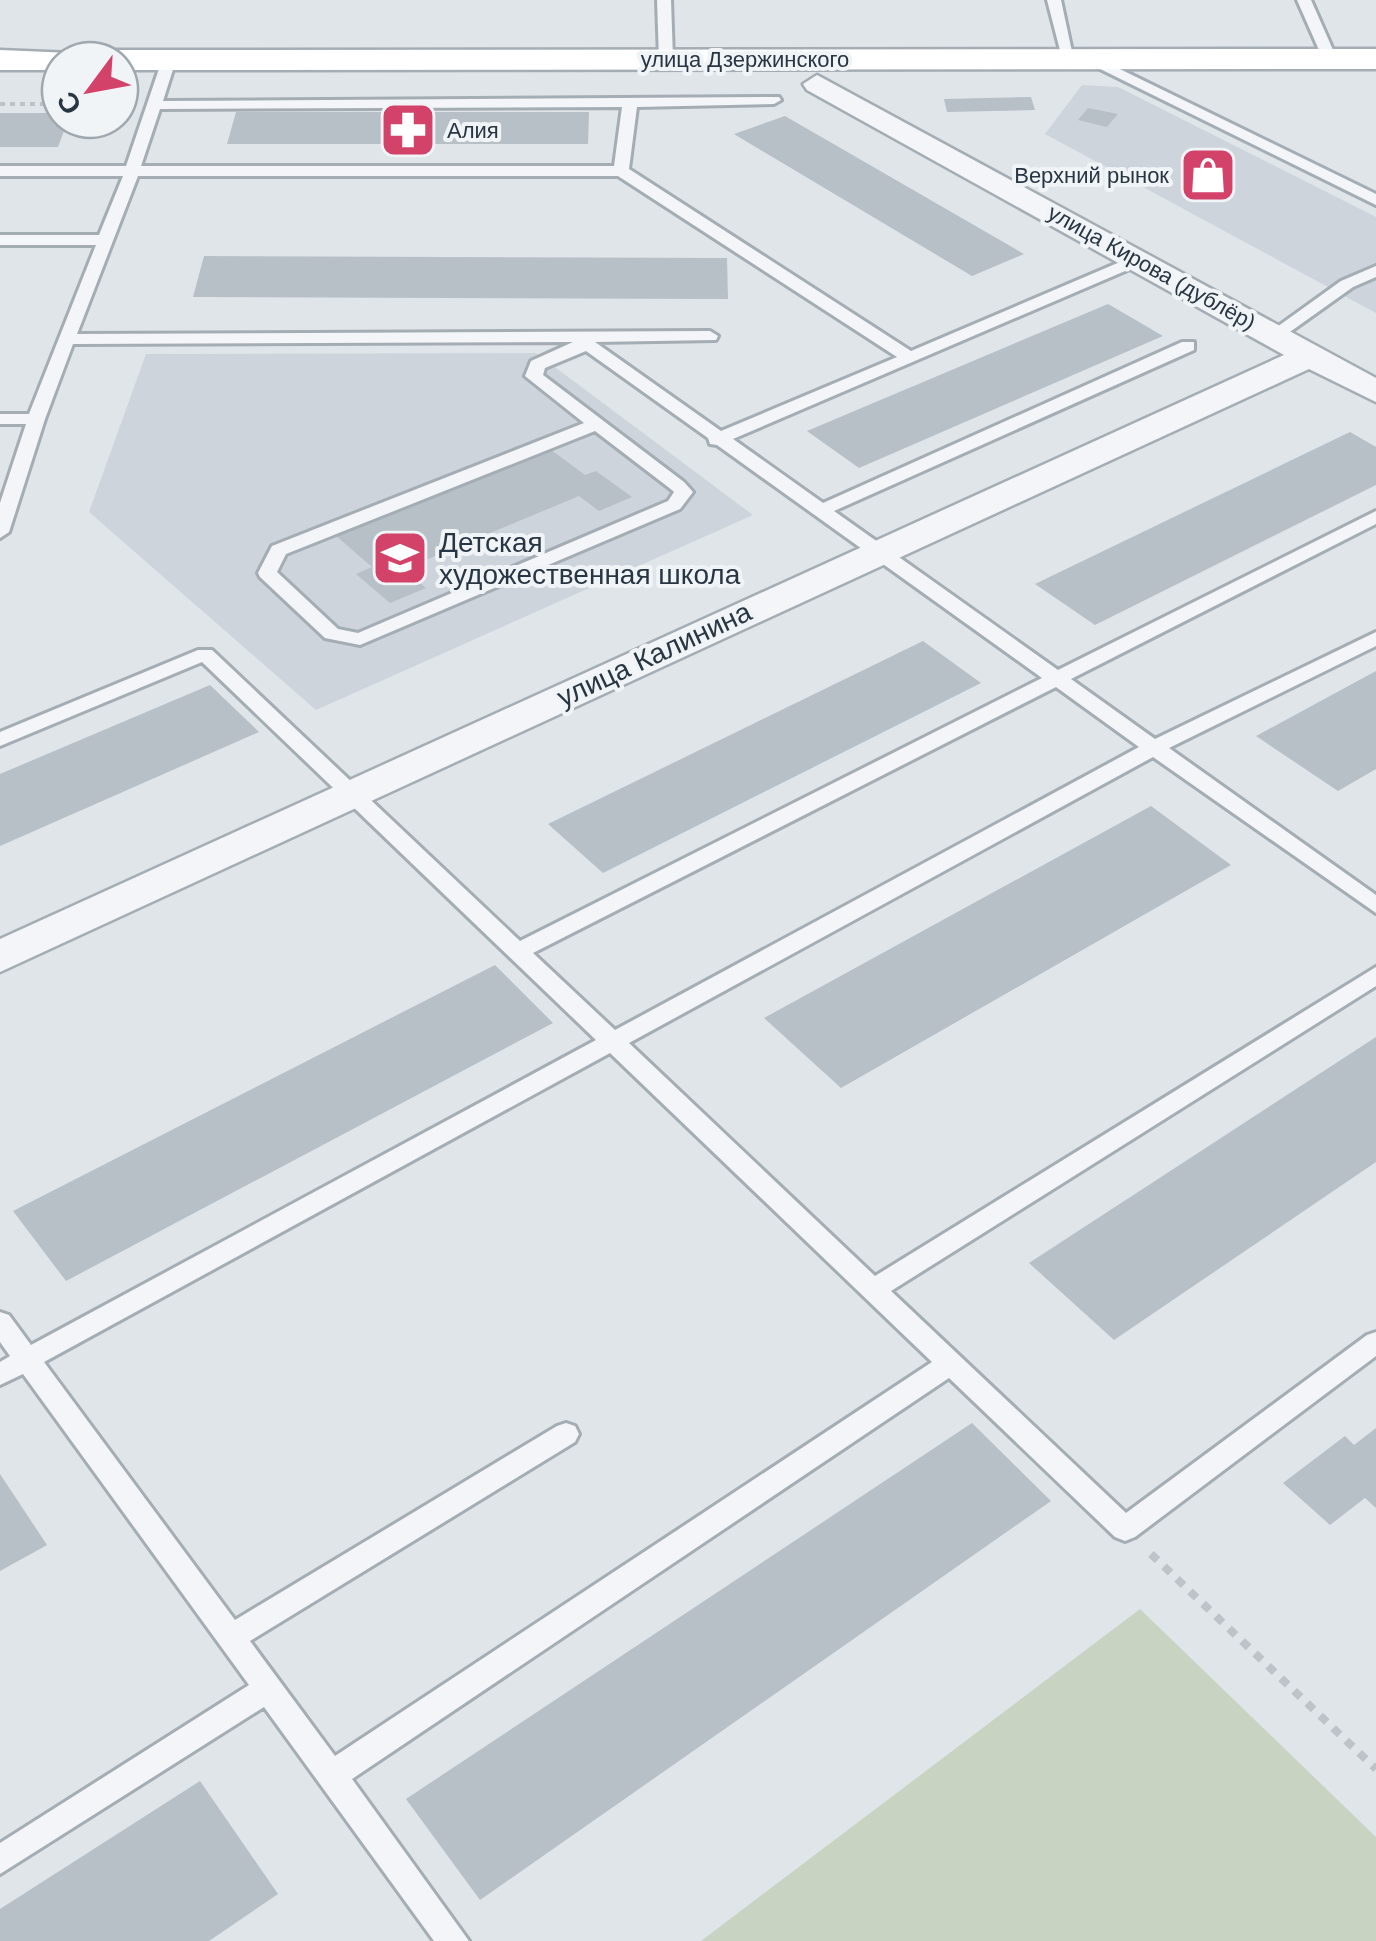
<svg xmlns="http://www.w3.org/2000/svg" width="1376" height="1941" viewBox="0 0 1376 1941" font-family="Arial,sans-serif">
<rect width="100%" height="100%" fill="#e0e5ea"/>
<g fill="#ced4dc">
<polygon points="1082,85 1118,87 1376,217 1376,313 1045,134"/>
<polygon points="536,353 753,515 316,710 89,512 146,354"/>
</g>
<polygon fill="#c8d4c1" points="1140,1609 1376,1837 1376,1941 701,1941"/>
<g fill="#b7bfc7">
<polygon points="1031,97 1035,110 947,112 944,99"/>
<polygon points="1088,108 1118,114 1107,127 1078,120"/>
<polygon points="236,112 589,112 588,144 227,144"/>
<polygon points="0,113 60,113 60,120 68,120 58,147 0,147"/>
<polygon points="785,116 1024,254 972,276 734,134"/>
<polygon points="204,256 727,258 728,299 193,297"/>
<polygon points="1108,304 1163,336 859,468 807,431"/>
<polygon points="1350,432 1376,447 1376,485 1095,625 1035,584"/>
<polygon points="550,449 585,475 596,471 632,497 599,511 579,496 404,569 426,588 390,603 356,574 372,567 335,535"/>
<polygon points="923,641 981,683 603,873 548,824"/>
<polygon points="1376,671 1376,769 1338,791 1256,736"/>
<polygon points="210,685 259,732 0,846 0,774"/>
<polygon points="1151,806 1231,865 841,1088 764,1018"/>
<polygon points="495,965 553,1023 66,1281 13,1211"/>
<polygon points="1376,1037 1376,1162 1114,1340 1029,1263"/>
<polygon points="972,1423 1051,1501 480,1900 406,1799"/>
<polygon points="1376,1428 1376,1508 1365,1498 1330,1525 1283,1483 1345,1436 1354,1445"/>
<polygon points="0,1474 47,1545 0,1571"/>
<polygon points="200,1781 278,1894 209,1941 0,1941 0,1909"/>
</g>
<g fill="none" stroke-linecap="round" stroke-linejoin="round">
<g stroke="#a5adb4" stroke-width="6">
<g id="lane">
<polygon points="657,0 671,0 673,59 666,63 659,59"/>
<polygon points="1047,0 1061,0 1074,61 1062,58"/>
<polygon points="1297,0 1311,0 1337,59 1335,62 1323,59"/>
<polygon points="1089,54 1376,194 1376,205 1084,61 1082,58"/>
<path d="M169,56l7,4 -13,41 616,-4 2,3 -7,4 -137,3 -8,62 282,182 223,-95h12v6l-413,177 90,64 359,-161h12v8l-360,161 224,159 318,-159v13l-305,155 84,60 221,-107v14l-207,102 207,147v18l-223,-156 -524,286 246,233 501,-309v19l-485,305 235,222 241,-178 9,-3v24l-241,181 -10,4 -10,-4 -166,-159 -597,401 117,162h-35l-170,-234 -264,167v-31l249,-158 -226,-311 -23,11v-23l10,-6 -10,-14v-30l9,3 22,30 565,-305 -394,-378 -202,84v-14l198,-82h14l308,291 522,-263 -325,-233 -7,-1 -2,-6 -122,-87 -41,17 -2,7 141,107 9,10 -13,17 -320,136 -35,-7 -65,-61 -2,-4 14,-27 312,-123 -59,-47 6,-15 42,-19 -500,2 -28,75 -36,113 -9,6v-35l26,-79h-26v-10h29l67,-169h-96v-10h99l24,-59h-123v-10h126l36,-106zM622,107l-8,59h-473l19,-57zM138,176h480l279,181 -176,74 -126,-89 121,-2 2,-4 -8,-5 -633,3zM595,431l77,59 2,2 -6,9 -310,132 -20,-4 -61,-57 9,-18zM1056,687l83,60 -524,283 -82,-77zM610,1053l322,309 -597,394 -85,-115 325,-199 4,-8 -4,-8 -9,-3 -9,3 -322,194 -191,-258z"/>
<polygon points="1376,266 1376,277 1353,287 1280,339 1268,339 1266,335 1341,281"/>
</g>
</g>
<g stroke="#a5adb4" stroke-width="5">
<polygon id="street" points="817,75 1376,378 1376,402 1309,369 0,972 0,939 1284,355 807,90 803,84"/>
</g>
<g stroke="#a5adb4" stroke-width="5">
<g id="secondary">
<polygon points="1376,49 1376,69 120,70 120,60 97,60 102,53 114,50"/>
<polygon points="0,50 72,53 77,60 60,60 60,70 0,70"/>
</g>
</g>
<polyline stroke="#bec3c9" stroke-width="4" stroke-dasharray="5 5" stroke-linecap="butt" points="0,104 60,104"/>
<polyline stroke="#bec3c9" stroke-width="8" stroke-dasharray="9 9" stroke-linecap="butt" points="1151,1554 1376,1769"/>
<use href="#lane" fill="#f3f5f8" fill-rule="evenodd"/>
<use href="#street" fill="#f3f5f8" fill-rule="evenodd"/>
<use href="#secondary" fill="#fff" fill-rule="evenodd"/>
</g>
<defs>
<g id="pharmacy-square" transform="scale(2.875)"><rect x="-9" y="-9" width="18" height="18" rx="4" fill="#d24269" stroke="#f0f4f7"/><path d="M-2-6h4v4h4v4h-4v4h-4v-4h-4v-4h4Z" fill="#fff"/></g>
<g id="shop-square" transform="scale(2.875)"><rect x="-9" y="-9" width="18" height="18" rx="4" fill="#d24269" stroke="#f0f4f7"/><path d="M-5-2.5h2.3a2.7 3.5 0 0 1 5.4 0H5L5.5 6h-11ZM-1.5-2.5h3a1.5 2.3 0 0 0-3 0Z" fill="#fff"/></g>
<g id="school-square" transform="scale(2.875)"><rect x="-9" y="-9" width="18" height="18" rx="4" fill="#d24269" stroke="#f0f4f7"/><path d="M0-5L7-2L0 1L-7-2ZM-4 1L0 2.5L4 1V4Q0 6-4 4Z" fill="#fff"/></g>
</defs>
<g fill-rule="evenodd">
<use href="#pharmacy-square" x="408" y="130"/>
<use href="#shop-square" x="1208" y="175"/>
<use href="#school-square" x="400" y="558"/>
</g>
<g text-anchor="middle" stroke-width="8" stroke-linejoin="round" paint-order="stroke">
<g font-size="22" fill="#283542" stroke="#f0f4f7">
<text x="745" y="67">улица Дзержинского</text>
<text transform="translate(1152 267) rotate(29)" y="8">улица Кирова (дублёр)</text>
</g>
<g font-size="22" fill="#283542" stroke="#f0f4f7" text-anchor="start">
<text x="447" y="138">Алия</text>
<text x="1169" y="183" text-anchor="end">Верхний рынок</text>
</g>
<g font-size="28" fill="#283542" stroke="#f0f4f7" text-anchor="start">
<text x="439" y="552">Детская<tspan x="439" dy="32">художественная школа</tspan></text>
</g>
<g font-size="28" fill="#283542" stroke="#f0f4f7">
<text transform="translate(654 654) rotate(-25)" y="10">улица Калинина</text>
</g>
</g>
<g transform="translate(90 90) rotate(238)"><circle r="48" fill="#f0f4f7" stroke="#a0a8af" stroke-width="2.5"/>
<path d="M0-8L18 38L0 25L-18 38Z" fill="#d24269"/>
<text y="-15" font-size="28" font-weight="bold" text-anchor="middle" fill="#283542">С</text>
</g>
</svg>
